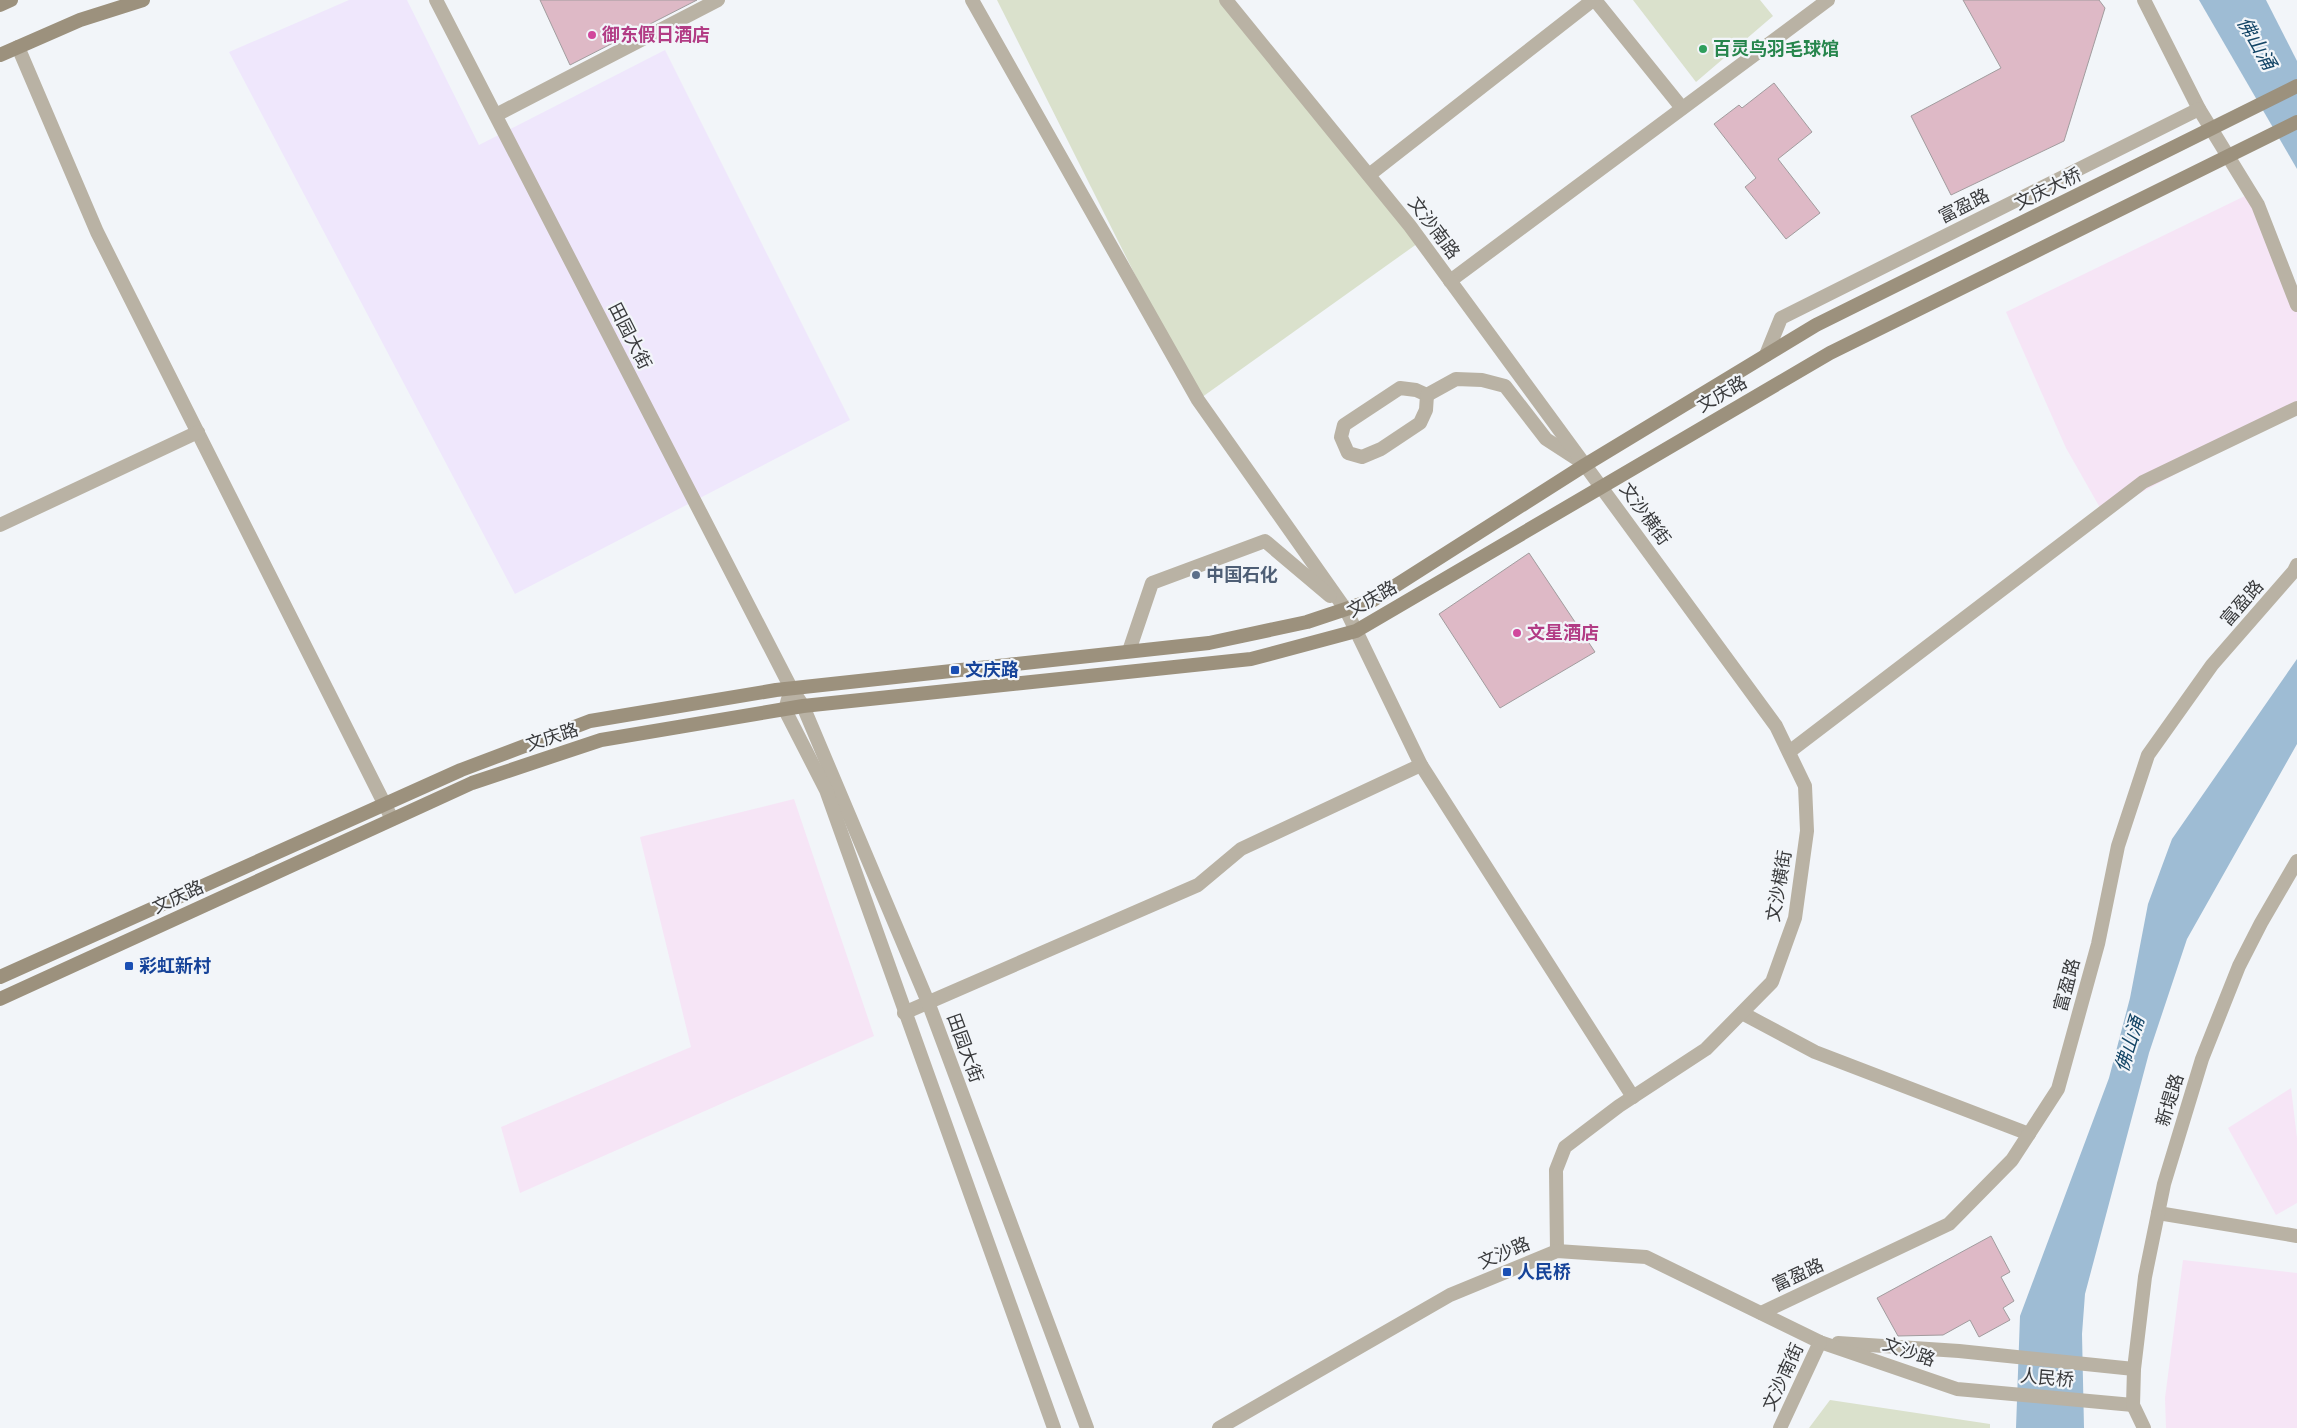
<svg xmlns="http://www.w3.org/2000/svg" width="2297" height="1428" viewBox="0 0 2297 1428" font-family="Rubik,'Noto Sans SC',sans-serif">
<rect width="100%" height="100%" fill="#f2f5f9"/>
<g fill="#f6e5f6">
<polygon points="2251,193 2297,305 2297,409 2103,513 2066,448 2006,312"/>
<polygon points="794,799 874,1036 520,1193 501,1127 691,1047 640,837"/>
<polygon points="2291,1088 2297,1138 2297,1203 2276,1215 2228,1128"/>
<polygon points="2183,1260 2297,1273 2297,1428 2166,1428 2165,1398"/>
</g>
<polygon fill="#efe7fc" points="349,0 407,0 479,145 665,50 850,420 515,594 229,52"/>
<g fill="#dae1cc">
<polygon points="997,0 1226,0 1421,241 1198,400"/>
<polygon points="1633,0 1760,0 1773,16 1696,82"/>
<polygon points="1830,1400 1990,1424 1990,1428 1809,1428"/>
</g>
<g fill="#9ebcd4">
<polygon points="2199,0 2266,0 2297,61 2297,169"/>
<polygon points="2297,659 2297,744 2187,939 2149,1053 2085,1294 2082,1334 2084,1428 2016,1428 2020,1316 2109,1078 2130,998 2148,904 2172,839"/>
</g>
<g fill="#deb9c6" stroke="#a19c9e">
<polygon points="540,0 697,0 570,65"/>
<polygon points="1963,0 2099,0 2105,8 2064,141 1951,195 1911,116 2001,68"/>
<polygon points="1774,83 1812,132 1778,159 1820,213 1786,239 1745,187 1756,178 1714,124 1739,105 1742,108"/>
<polygon points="1529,553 1595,652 1500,708 1439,614"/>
<polygon points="1991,1236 2010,1272 2001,1277 2014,1301 2003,1308 2010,1320 1979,1337 1970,1320 1943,1335 1898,1336 1877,1298"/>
</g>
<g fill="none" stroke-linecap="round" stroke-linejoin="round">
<g stroke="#b9b2a4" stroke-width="14">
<polyline points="972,0 1198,400 1346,610 1421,765 1633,1097"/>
<polyline points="1595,0 1682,108"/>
<polyline points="2144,0 2199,109"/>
<polyline points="18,47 97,232 392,819"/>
<polyline points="496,115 718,0"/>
<polyline points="1369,175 1593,0"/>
<polyline points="1450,281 1828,0"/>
<polyline points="1766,355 1781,318 2199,109 2258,205 2297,305"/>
<polygon points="1400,388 1416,390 1427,395 1426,410 1420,423 1381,449 1362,457 1348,453 1341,437 1344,425"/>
<polyline points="1427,395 1456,379 1482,380 1505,386 1546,439 1583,463"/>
<polyline points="0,525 198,432"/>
<polyline points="1129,651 1152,583 1265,541 1330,596"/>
<polyline points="1789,752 2143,482 2297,408"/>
<polyline points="904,1013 1198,885 1241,849 1421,765"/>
<polyline points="1742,1013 1815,1052 2029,1134"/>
<polyline points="2158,1213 2297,1236"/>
</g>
<g stroke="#b9b2a4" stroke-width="14">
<polyline points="436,0 791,688 803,706 928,1002 1087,1428"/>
<polyline points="1226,0 1410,226 1776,726 1805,786 1807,831 1795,918 1772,982 1706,1049 1619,1106 1565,1147 1556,1170 1557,1251"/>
<polyline points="788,699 785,710 826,790 1054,1428"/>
<polyline points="1761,1313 1949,1224 2012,1160 2058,1089 2098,944 2118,846 2148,755 2212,665 2294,571 2297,565"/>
<polyline points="1838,1343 1959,1351 2134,1369"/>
<polyline points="1219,1428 1450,1295 1557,1251 1646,1257 1820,1342 1957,1389 2133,1405"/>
<polyline points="1780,1428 1820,1342"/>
<polyline points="2144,1428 2133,1405 2134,1369 2145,1277 2164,1184 2202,1059 2239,966 2261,923 2297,861"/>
</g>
<g stroke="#9c917d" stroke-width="14">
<polyline points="0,5 11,0"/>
<polyline points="0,55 80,20 143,0"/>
<polyline points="0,977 461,770 590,721 776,690 1209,643 1307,622 1373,600 1585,465 1816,325 2297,86"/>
<polyline points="0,999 472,783 601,740 803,706 1251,659 1356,631 1830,353 2297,122"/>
</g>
</g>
<g fill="#d1479c" stroke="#f2f5f9" stroke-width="2">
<circle cx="592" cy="35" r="5"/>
<circle cx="1517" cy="633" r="5"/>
</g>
<circle fill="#2e9e5b" stroke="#f2f5f9" stroke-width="2" cx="1703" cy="49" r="5"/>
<circle fill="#5c6f8a" stroke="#f2f5f9" stroke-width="2" cx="1196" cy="575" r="5"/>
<g fill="#1a4fb4" stroke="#f2f5f9" stroke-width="2">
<rect x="950" y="665" width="10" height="10" rx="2.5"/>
<rect x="124" y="961" width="10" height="10" rx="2.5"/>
<rect x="1502" y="1267" width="10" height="10" rx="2.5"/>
</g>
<g text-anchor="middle" stroke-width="4.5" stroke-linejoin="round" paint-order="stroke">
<g font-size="18" font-weight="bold" fill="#b23c85" stroke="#f2f5f9" text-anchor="start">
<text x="602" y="41">御东假日酒店</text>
<text x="1527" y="639">文星酒店</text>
</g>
<g font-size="18" font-weight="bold" fill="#27864d" stroke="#f2f5f9" text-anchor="start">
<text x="1713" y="55">百灵鸟羽毛球馆</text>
</g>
<g font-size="18" fill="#393a3c" stroke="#f2f5f9">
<text transform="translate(2048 189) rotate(-26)" y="6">文庆大桥</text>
<text transform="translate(1964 206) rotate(-27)" y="6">富盈路</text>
<text transform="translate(1434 228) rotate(53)" y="6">文沙南路</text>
<text transform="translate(630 336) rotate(63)" y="6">田园大街</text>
<text transform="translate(1722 394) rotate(-30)" y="6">文庆路</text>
<text transform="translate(1645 514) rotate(54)" y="6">文沙横街</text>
<text transform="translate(1372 599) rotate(-30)" y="6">文庆路</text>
<text transform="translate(2242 603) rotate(-49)" y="6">富盈路</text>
<text transform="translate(552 737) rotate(-18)" y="6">文庆路</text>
<text transform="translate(1779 886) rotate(-80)" y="6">文沙横街</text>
<text transform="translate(178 897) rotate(-25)" y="6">文庆路</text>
<text transform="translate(2067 985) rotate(-75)" y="6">富盈路</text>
<text transform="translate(965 1048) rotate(70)" y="6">田园大街</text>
<text transform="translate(2170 1100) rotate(-73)" y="6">新堤路</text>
<text transform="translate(1504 1253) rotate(-23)" y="6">文沙路</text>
<text transform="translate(1798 1275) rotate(-25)" y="6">富盈路</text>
<text transform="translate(1909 1352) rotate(19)" y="6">文沙路</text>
<text transform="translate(1783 1377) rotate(-65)" y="6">文沙南街</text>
<text transform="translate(2047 1378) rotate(5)" y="6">人民桥</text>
</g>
<g font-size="18" font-weight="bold" fill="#4e5e75" stroke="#f2f5f9" text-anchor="start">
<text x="1206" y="581">中国石化</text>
</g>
<g font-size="18" font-weight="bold" fill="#164399" stroke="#f2f5f9" text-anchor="start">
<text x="965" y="676">文庆路</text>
<text x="139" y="972">彩虹新村</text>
<text x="1517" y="1278">人民桥</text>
</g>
<g font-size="19" font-style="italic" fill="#134566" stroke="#f2f5f9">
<text transform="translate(2257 43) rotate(60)" y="7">佛山涌</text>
<text transform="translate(2129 1044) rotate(-73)" y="7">佛山涌</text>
</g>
</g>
</svg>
